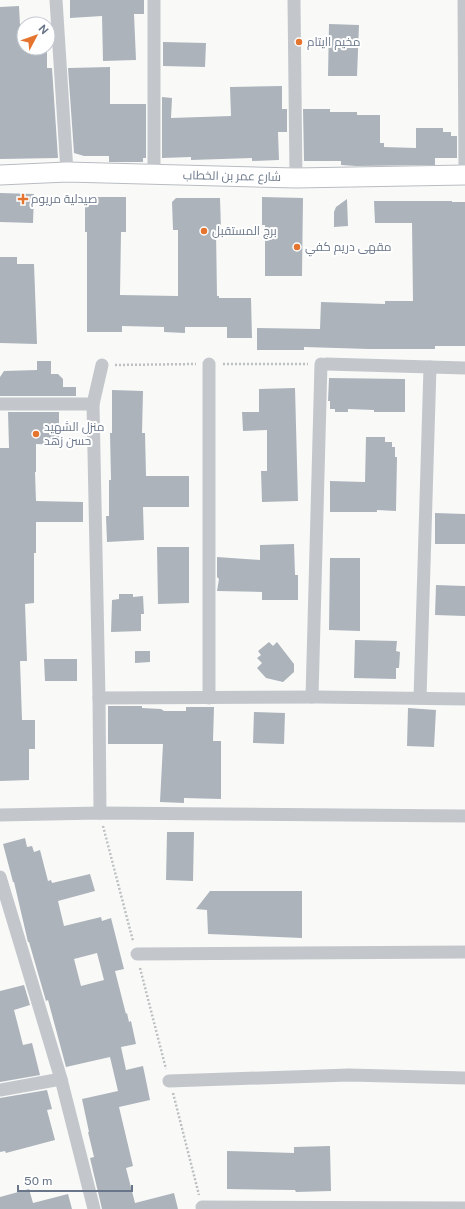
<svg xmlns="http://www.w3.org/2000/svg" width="465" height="1209" viewBox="0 0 465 1209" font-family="'Public Sans',Cairo,sans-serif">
<rect width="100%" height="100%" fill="#f9faf8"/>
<g fill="#acb3bb" fill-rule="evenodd">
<polygon points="70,0 144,0 144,14 134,14 136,60 103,61 102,16 70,18"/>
<polygon points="19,6 21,44 24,44 24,48 47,48 47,68 52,68 58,158 0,159 0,7"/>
<polygon points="329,24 359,25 357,76 328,76"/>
<polygon points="163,42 206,43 205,67 163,66"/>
<polygon points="110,67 110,104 146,104 146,158 143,158 143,162 109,162 109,156 84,156 74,153 68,68"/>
<polygon points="282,86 282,109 287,109 287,132 278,132 279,160 252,161 252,158 191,160 191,157 162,158 162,97 172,98 171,118 231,116 230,87"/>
<polygon points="303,109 330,109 330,112 357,112 357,115 380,115 380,143 384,143 384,147 416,148 416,128 443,128 443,132 451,132 451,136 457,136 457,158 435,158 435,165 356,166 341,165 341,161 304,161"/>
<polygon points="0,193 34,194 33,223 0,222"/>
<polygon points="85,197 126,197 126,232 121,232 120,295 178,296 178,230 173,230 172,202 176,198 220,198 221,230 216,230 217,296 219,296 219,298 251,298 252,338 227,338 227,327 185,327 185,333 164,332 164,327 122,326 122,332 87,332 87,232 85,232"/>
<polygon points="262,197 303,198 302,276 265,276 265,225 262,225"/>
<polygon points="347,199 348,226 334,227 334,212 336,207"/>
<polygon points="374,201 452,201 452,202 465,202 465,346 435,346 435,349 369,349 304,347 304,350 257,350 257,328 320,329 321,302 385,304 385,301 413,301 412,223 375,223"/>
<polygon points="0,257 17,257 17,264 34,264 37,344 0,343"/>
<polygon points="37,361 51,361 51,374 58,374 63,379 63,387 76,387 76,396 0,396 0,377 4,371 37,370"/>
<polygon points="329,378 405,379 405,412 374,412 374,410 348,409 348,412 335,412 335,409 330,409 330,401 328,401"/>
<polygon points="295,388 298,501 262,502 261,471 267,471 267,430 243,431 242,412 259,412 259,389"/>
<polygon points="112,390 143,391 142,433 145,433 146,476 189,476 189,507 143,507 144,540 107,542 106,516 109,516 109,480 111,480 110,433 112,433"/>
<polygon points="8,412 59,412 59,445 36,444 36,472 35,472 36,501 83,502 83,522 36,522 36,553 34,553 34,603 25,604 27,661 20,661 22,720 35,720 35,749 29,749 29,780 0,781 0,448 9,448"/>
<polygon points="366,437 385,437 385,442 392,442 392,447 395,447 395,457 397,457 396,511 377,510 377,512 330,512 330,481 365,482"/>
<polygon points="435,513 465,514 465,544 435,544"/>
<polygon points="294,544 295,575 298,575 298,600 262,600 262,592 217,591 219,579 217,577 217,557 260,560 260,545"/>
<polygon points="157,547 189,547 189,603 158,604"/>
<polygon points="330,558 360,558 360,631 329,630"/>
<polygon points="436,585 465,586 465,616 435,615"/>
<polygon points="119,594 133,594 133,597 143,596 144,614 141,614 141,631 111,632 112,600 119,599"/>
<polygon points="355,640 397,641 396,651 400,652 399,668 396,668 396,679 354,678"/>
<polygon points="269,642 273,646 277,642 294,664 294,672 283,682 266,678 257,668 262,663 257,658 261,655 258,651"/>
<polygon points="135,651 150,651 150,662 135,663"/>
<polygon points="44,659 77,659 77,681 45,681"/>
<polygon points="108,706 142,706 142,708 161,709 164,711 186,711 186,707 214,707 213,741 221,741 221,799 184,798 184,803 160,802 163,744 108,744"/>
<polygon points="408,708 436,710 434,747 407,746"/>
<polygon points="254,712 285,713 284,744 253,743"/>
<polygon points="167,832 194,832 193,881 166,880"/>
<path d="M25,838l2,9 5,-1 2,6 6,-2 8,31 3,-1 1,3 38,-9 5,17 -37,10 6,25 37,-9 1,4 9,-3 13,51 -9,2 11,43 1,-1 2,9 2,-1 5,23 -15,3 5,23 17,-4 7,34 -31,7 14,59 -7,2 9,35 39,-10 4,16h-76l-12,-51 4,-1 -6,-25h1l-7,-33 36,-8 -8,-34 -44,10 -18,-67 -2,1 -17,-59h-1l-14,-60h-1l-10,-38zM97,953l7,27 -23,6 -7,-27z"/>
<polygon points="210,891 302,891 302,938 208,934 207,910 196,909"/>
<polygon points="24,985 30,1005 14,1010 23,1045 32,1043 40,1075 0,1082 0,991"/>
<polygon points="47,1090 52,1109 47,1110 55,1140 6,1153 5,1151 0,1152 0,1098"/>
<polygon points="330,1146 331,1191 296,1192 295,1190 227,1189 227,1151 294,1153 294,1147"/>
<polygon points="29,1189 33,1203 68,1194 72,1209 0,1209 0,1197"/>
</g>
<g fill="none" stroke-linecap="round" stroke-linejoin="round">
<g stroke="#b8bcc2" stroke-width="21">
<polyline id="secondary" points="0,175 67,172 296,178 465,175"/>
</g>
<g stroke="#bdc0c3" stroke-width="2.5" stroke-dasharray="2 2" stroke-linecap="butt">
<polyline points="223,364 308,364"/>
<polyline points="115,365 196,364"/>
<polyline points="103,826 133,941"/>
<polyline points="140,968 166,1069"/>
<polyline points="173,1093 199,1195"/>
</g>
<g stroke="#c3c7cc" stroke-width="13">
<polyline points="56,0 67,172"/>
<polyline points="294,0 296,178"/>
<polyline points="464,0 465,175"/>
<polyline points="154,174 154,0"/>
<polyline points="326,364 465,368"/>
<polyline points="102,365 93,404 99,698 318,697 465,699"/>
<polyline points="0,404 93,404"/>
<polyline points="312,697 321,364"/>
<polyline points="99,698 100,813"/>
<polyline points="209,698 209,364"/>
<polyline points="420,698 430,367"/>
<polyline points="0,815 100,813 465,816"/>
<polyline points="0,877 61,1079 94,1209"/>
<polyline points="137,954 465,952"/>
<polyline points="169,1081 349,1075 465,1078"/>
<polyline points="0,1090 61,1079"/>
<polyline points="202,1207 465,1208"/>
</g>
<use href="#secondary" stroke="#fff" stroke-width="19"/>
</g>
<g fill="#e4742e" stroke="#fff" stroke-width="1.5">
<circle cx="299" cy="42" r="4"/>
<path d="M21 193h4v4h4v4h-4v4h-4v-4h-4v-4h4z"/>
<circle cx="204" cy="231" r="4"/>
<circle cx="297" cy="247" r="4"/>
<circle cx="36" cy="434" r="4"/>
</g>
<g text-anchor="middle" stroke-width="4" stroke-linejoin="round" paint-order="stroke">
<g font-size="12" fill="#697689" stroke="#fff" text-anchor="start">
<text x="307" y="46">مخيم اايتام</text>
<text x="31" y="203">صيدلية مريوم</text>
<text x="212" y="235">برج المستقبل</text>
<text x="305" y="251">مقهى دريم كفي</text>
<text x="44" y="431">منزل الشهيد<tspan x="44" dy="14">حسن زهد</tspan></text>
</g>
<g font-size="12" fill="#697689" stroke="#fff">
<text transform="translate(232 176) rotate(1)" y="4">شارع عمر بن الخطاب</text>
</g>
</g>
<g transform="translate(36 36) rotate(49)"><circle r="19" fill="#ffffff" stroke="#c3c8d0"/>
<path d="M0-3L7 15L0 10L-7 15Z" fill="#e4742e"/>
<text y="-6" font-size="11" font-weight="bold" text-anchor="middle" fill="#697689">N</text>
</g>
<path d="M18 1185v6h114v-6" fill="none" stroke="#697689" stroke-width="2"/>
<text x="24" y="1185" font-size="12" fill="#697689" stroke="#ffffff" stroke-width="3" paint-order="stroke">50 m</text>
</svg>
